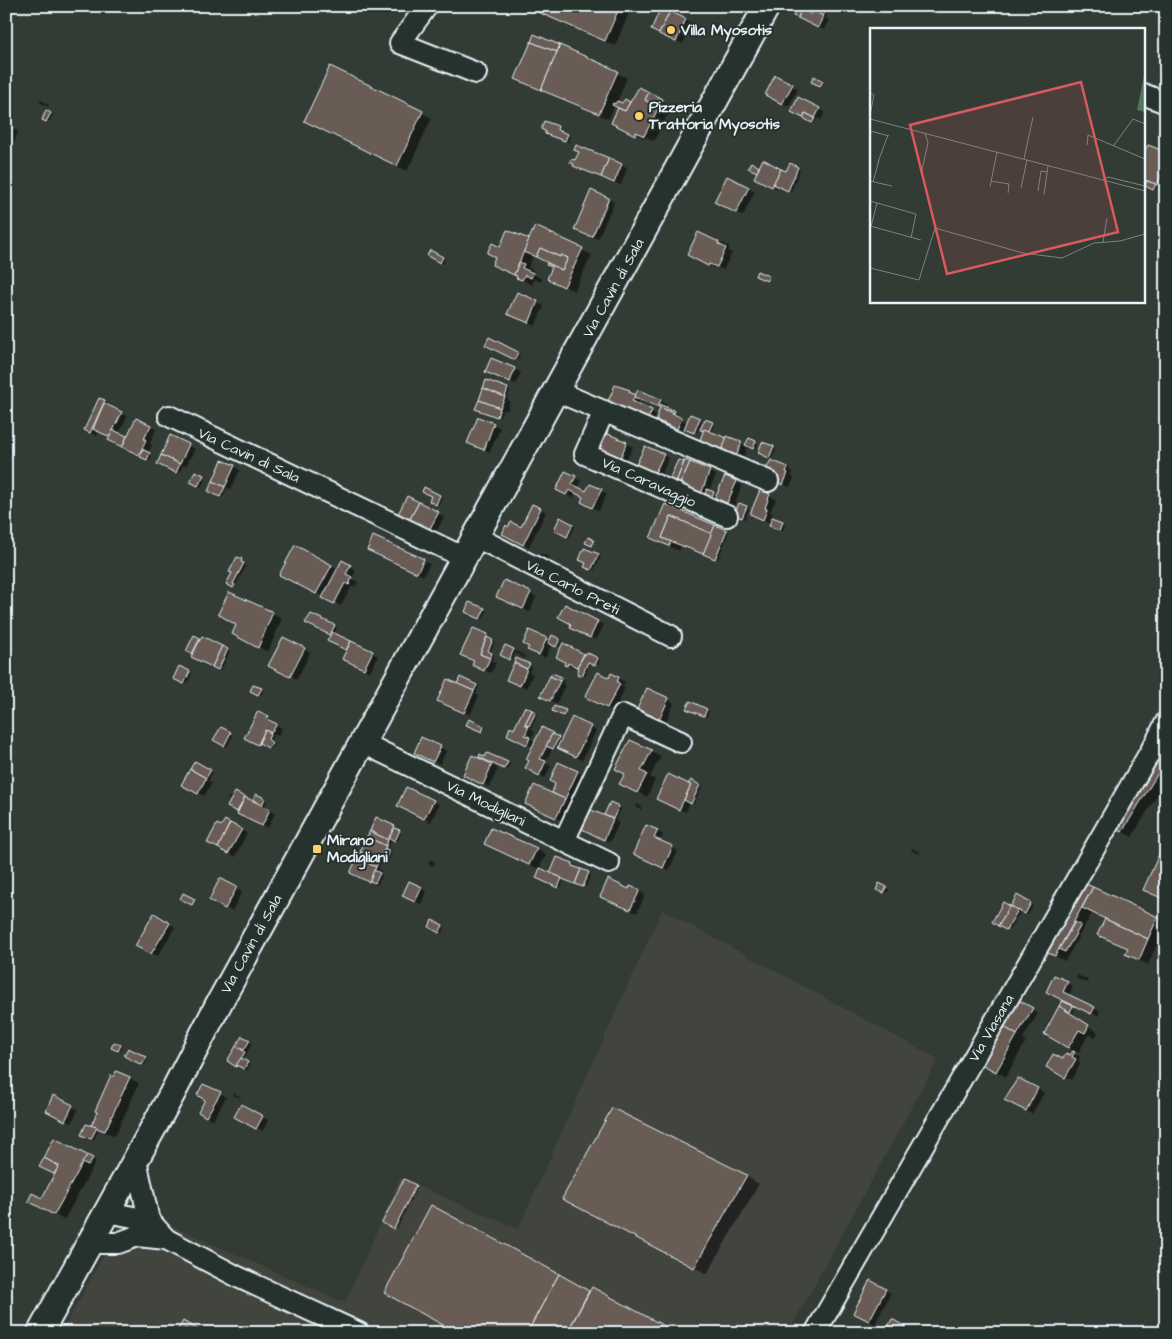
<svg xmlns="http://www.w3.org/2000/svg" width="1172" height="1339" viewBox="0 0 1172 1339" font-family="'Architects Daughter',sans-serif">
<rect width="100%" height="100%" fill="#333b35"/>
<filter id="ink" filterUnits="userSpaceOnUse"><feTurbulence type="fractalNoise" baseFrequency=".02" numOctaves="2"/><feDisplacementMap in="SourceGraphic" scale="10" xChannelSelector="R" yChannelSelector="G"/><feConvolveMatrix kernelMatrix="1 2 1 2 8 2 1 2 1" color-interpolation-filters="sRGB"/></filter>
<g filter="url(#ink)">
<polygon fill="#43453e" points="662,910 938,1059 788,1333 61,1333 130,1207 345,1303 400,1178 518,1229"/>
<g fill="#0007" fill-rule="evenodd">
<polygon points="524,6 632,6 615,46"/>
<polygon points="809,6 827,15 826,19 829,20 824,30 795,15"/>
<polygon points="662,9 692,24 683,44 658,33"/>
<polygon points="535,36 627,78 617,102 623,105 625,100 631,104 639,89 665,102 661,110 668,114 654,141 646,137 645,139 612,122 619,108 615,105 609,119 526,84 516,79"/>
<polygon points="331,68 432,118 407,171 305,121"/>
<polygon points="776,77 798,89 789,106 767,94"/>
<polygon points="41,100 49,105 48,107 39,102"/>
<polygon points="819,109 825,112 821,120 817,118 815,123 809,120"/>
<polygon points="47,112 53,115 49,122 43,119"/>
<polygon points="545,123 560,129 559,132 570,136 568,142 549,135"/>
<polygon points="6,126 18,131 9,158 6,158"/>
<polygon points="580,152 621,165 627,168 621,185 581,169 576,162"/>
<polygon points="1166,154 1166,181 1163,187 1158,185 1156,190 1146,186"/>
<polygon points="751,164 760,169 787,173 790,165 800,170 791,192 780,186 778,189 762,181 758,172"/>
<polygon points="728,177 755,191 743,216 721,205"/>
<polygon points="608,199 614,202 598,239 582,233"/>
<polygon points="535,228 592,255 574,291 548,278 554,265 533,256 528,268 533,270 531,273 542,279 541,282 534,279 532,285 518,277 501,248 529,241"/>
<polygon points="699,234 721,245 722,243 730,247 728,251 732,253 723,270 715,266 714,268 695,258"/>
<polygon points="431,252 445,260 443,264 429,256"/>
<polygon points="517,294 544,306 535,326 509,314"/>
<polygon points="489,339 520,354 518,360 487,345"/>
<polygon points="491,360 521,372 516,384 487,372"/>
<path d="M616,386l21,10 23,5 6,3 -1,4 15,7 -1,3 9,5 3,-7 11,5 -5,12 -12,-5 -1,3 -28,-13 -4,9zM640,400l22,9 -3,7 -22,-11z"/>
<polygon points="508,389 510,391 507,399 510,401 507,411 503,409 500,417 479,410"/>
<polygon points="100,399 111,405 110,407 127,416 119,434 127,438 150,426 156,429 150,443 152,445 148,453 152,456 150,461 109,440 116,439 92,427 92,430 98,433 97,436 85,430"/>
<polygon points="712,423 715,425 712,433 747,446 749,440 758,444 756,449 748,445 742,462 699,446"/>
<polygon points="494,424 500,428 490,452 475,446"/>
<polygon points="606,434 633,447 625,463 605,454"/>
<polygon points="171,437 195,449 186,466 183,465 179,473 159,463"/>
<polygon points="773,447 776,449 772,458 762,454"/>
<polygon points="663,455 669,458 659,480 636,468"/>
<polygon points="678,461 685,464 686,462 716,475 709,491 715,494 711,505 706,496 671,485"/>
<polygon points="234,466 240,470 231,489 227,488 223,497 210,491"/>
<polygon points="787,468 793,472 791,476 794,478 790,487 770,478"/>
<polygon points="196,473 206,478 201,487 192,482"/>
<polygon points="566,473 581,481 578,488 587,493 601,490 607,494 599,511 588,505 585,497 576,493 573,498 558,490"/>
<polygon points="725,477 742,485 734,506 730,504 728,509 715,503"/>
<polygon points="425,489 442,497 439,505 430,501 433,496"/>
<polygon points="760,491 776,499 770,512 773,513 771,518 785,524 783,531 773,527 771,523 751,514"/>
<polygon points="533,505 546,512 529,547 509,537 521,528"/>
<polygon points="746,507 749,509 745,519 738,516"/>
<polygon points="438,513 444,517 435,534 399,515"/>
<polygon points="561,519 575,526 570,537 555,529"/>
<polygon points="726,531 729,532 718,559 681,545 679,551 651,538"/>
<polygon points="373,538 430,564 423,576 374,553"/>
<polygon points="296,547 338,570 342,562 356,570 352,579 358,582 355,587 352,586 341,606 289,578"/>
<polygon points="541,553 548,557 543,570 535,566"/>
<polygon points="598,556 601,557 594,570 586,566 587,562"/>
<polygon points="237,558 244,562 243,564 246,566 235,586 236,588 228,584 233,573"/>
<polygon points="504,581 536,597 530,612 503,600"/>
<polygon points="565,605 604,625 596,640 577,631"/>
<polygon points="484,609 487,611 483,619 469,613"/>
<polygon points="272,613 282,618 268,652 233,633"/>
<polygon points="311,616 337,628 334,634 378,656 370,672 349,662 347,650 335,644 332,635 307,623"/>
<polygon points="474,629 494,639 493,641 495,642 490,653 494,655 492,661 496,663 491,673 479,668 475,661"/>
<polygon points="194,636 201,640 202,638 230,651 221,670 199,660 194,654 187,651"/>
<polygon points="553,637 562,642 559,647 552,644 545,658 535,653 530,647 546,639 550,642"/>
<polygon points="506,646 525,656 524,658 515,653 512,660 502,655"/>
<polygon points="304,649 310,653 297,679 276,669"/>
<polygon points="581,654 585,656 586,654 600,660 598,665 591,662 585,676 578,673 581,668 575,665 573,668 566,664"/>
<polygon points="529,665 532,666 529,672 533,674 529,682 530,685 528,684 526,688 514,683"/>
<polygon points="179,668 192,674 187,684 174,678"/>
<polygon points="552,674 564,680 562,683 565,685 556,704 548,699"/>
<polygon points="612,675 625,682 622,687 625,688 614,711 593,700"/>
<polygon points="461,678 479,687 476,694 479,696 470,715 445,704 462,688"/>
<polygon points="261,689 263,690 261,695 252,691"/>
<polygon points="668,699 674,703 666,722 645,712"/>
<polygon points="690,702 709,711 707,717 690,710"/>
<polygon points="525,708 538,714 531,729 535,731 531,739 536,742 558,738 563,741 590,727 596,731 582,760 557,747 556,749 553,748 545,763 551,766 545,778 533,771 530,760 533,747 514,738 514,731"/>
<polygon points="259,712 274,721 273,723 282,728 278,736 274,734 270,741 274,745 271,748 265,745 264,747 246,737"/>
<polygon points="221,728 233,735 227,747 215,740"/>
<polygon points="440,747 446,751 440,764 421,756"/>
<polygon points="1166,747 1166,780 1132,837 1113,826"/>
<polygon points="651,751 661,756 650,777 655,780 647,797 631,789"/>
<polygon points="488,755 510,764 507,770 491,762 490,764 498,769 489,787 470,778 484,762"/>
<polygon points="195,763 213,772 208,781 212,783 204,796 183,785"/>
<polygon points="577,772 583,775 563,821 532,807 553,795 557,784"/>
<polygon points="691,782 702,787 694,804 690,802 686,812 664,802 689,786"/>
<polygon points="235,793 253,802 256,796 267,801 264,807 275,813 268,828 245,817 239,812 229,807 232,801 227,799 228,797 233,799"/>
<polygon points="433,801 439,804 431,822 404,809"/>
<polygon points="610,803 621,809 615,821 619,823 610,842 589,832 612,820"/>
<polygon points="637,804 642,807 641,810 636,807"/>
<polygon points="225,822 247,833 235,857 209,842 222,828"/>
<polygon points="394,827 401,833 398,841 391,841 388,848 391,850 390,852 392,853 388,862 386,861 385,863 382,861 378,869 381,871 380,874 382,875 378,884 376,885 358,876"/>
<polygon points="657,831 663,835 660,842 678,851 669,870 641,857"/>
<polygon points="485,844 536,849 546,855 539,869"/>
<polygon points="912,848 920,852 919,854 911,850"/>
<polygon points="430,859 435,862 433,866 428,864"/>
<polygon points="572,865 578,868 578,869 591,875 586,887 564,879 561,888 537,877 551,875"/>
<polygon points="221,880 242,892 232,911 210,900"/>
<polygon points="1079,883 1166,923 1148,965 1127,953 1129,949 1099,934 1106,919 1092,913 1065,961 1042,949"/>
<polygon points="421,888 427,892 421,904 410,899"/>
<polygon points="886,888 889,889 887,893 878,889"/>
<polygon points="630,891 639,891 645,895 637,913 607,900"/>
<polygon points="1018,897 1033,906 1028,915 1021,911 1009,930 994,921 1011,908"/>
<polygon points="154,915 175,927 158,956 142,949"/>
<polygon points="433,922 445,928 442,933 430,927"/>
<polygon points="1077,975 1088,980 1086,983 1076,978"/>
<polygon points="1067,983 1073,986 1069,996 1100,1011 1098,1016 1054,995"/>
<polygon points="1014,999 1038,1013 1023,1039 1026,1041 1006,1077 978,1061"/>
<polygon points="1063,1003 1075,1009 1073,1013 1061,1006"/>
<polygon points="1069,1014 1098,1032 1095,1038 1089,1034 1078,1053 1045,1034"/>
<polygon points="243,1038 252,1043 243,1061 250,1065 247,1070 229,1061"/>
<polygon points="115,1043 123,1047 121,1051 113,1047"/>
<polygon points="129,1049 148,1059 145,1065 126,1055"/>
<polygon points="1073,1053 1080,1057 1078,1061 1081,1063 1072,1080 1047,1066 1064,1061 1071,1057"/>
<polygon points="129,1078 139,1083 115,1136 99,1129 94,1140 83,1134 92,1127"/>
<polygon points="1019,1079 1044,1093 1032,1114 1006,1100"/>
<polygon points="220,1093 226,1097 213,1120 199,1112"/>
<polygon points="234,1093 241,1097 241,1098 233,1095"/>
<polygon points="72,1106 78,1110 72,1123 53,1114"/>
<polygon points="262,1117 268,1120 263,1131 242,1120"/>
<polygon points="92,1159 96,1161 64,1220 29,1201 43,1199 56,1174 41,1166"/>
<polygon points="746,1176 759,1184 707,1274 576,1206"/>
<polygon points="405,1181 417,1187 397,1229 384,1223"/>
<polygon points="558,1275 590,1293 592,1288 673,1333 460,1333"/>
<polygon points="871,1282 891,1293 875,1324 854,1312"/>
<polygon points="893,1321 912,1331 911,1333 887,1333"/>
<polygon points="183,1322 202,1333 177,1333"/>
</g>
<g fill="#675b54" stroke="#e8f1f8">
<polygon points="524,6 620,6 605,41"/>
<polygon points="798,6 812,6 825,13 823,16 813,10 811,14 801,10 798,18 793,16"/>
<polygon points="661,7 670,11 659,34 651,30"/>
<polygon points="801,10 811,14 813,10 823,16 818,28 798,18"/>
<polygon points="670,11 686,19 676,42 659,34"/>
<polygon points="534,34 560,45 557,52 531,42"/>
<polygon points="531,42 557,52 541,90 515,79"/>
<polygon points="560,45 618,71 599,114 541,90"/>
<polygon points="330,66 423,111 397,166 304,121"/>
<polygon points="775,75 793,84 782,104 765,95"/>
<polygon points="814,76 823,81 820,86 811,82"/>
<polygon points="639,87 649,92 645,100 659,107 644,136 636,132 635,135 611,123 618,108 625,111"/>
<polygon points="649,92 663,99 659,107 645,100"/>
<polygon points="798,97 820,108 815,118 805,113 803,118 791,112"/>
<polygon points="625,99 630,102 625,111 612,105 613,103 615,104 617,101 622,103"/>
<polygon points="46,110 51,113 46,122 42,120"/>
<polygon points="805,113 815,118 812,123 803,118"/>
<polygon points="544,121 558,126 557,130 568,134 565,141 545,134 545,131 541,129"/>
<polygon points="6,125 12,127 6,145"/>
<polygon points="576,145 609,158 601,177 573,166 574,164 569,162 571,159 575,160 579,152 574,150"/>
<polygon points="1148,145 1166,152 1166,165 1157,185 1143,179 1143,154"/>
<polygon points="609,158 622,164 614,183 601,177"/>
<polygon points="763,159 781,169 772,187 754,178"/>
<polygon points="751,162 759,167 757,172 748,168"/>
<polygon points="790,163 798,167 788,191 773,184 781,169 786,171"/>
<polygon points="727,176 749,187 736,213 714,202"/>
<polygon points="1147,181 1156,184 1153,190 1145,186"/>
<polygon points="591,190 609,198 592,237 574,230"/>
<polygon points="535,226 583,248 564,287 547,279 552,267 546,265 547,263 562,270 568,258 561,255 560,257 540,248 536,257 523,252"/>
<polygon points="507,230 529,239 514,275 492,265 495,257 487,253 492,243 500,247"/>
<polygon points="698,232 719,242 718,244 726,248 717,267 709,264 708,266 687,255"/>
<polygon points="540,248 560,257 561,255 568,258 562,270 536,257"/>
<polygon points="430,250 443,257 440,263 427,256"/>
<polygon points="519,262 524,264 522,268 533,273 531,278 525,275 522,280 516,278 517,276 514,275"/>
<polygon points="757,271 769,276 767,281 755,276"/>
<polygon points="517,292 538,301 529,323 507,314"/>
<polygon points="489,337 518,352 515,360 485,345"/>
<polygon points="491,358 515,368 510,382 485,372"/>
<polygon points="486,380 508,388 505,397 483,388"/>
<polygon points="615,385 630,390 629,392 636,395 632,401 652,410 646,424 606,406"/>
<polygon points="483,388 505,397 500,408 479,400"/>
<polygon points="638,390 661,399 659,404 675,411 674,413 634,397"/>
<polygon points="99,398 105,400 90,433 84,430"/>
<polygon points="479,400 500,408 497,417 475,409"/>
<polygon points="104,403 122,412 110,437 93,429"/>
<polygon points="660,407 682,418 677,429 656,420"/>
<polygon points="690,414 700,418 694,433 684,429"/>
<polygon points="478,417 494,423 484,450 467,443"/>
<polygon points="136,418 151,425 144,439 146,440 139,455 122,447"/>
<polygon points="705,419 713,422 709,431 700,430"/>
<polygon points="704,429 727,438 721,454 698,446"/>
<polygon points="113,430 127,436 122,447 108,440"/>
<polygon points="606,433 627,442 619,461 597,452"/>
<polygon points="170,435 189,444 180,464 161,455"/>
<polygon points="727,436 742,442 735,459 721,454"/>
<polygon points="749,438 756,441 753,449 745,445"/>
<polygon points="762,442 774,446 769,458 758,453"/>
<polygon points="645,446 664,454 653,477 634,469"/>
<polygon points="142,449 150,453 147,460 140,457"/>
<polygon points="161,455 180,464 176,473 157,464"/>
<polygon points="222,460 235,465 225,487 213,481"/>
<polygon points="678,460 684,462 674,487 667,484"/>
<polygon points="685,460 690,462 678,489 674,487"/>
<polygon points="771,460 788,467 786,472 788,473 783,485 762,476"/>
<polygon points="690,462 710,470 701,494 678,489"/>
<polygon points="195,471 204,475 198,486 190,482"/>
<polygon points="565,471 576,476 572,484 586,491 590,484 602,489 592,508 581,502 583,497 569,490 566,495 556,490"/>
<polygon points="725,476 737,481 727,503 715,498"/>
<polygon points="213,481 225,487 220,497 208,491"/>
<polygon points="424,487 440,495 436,505 429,501 431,496 422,492"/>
<polygon points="707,489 714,492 708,504 702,502"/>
<polygon points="760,490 770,494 765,508 767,509 763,520 750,514"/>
<polygon points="407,496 419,502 409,521 397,516"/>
<polygon points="419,502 439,512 428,532 409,521"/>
<polygon points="739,503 747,506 742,518 734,515"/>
<polygon points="532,504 541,508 523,545 502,534 506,525 508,527 511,522 521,527"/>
<polygon points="665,504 715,525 712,534 671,516 662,538 671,541 669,546 650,538"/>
<polygon points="671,516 712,534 703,554 662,538"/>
<polygon points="560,517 573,524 567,537 554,530"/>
<polygon points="772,517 783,521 780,530 769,526"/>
<polygon points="715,525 727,530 715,559 703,554"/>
<polygon points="373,536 424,559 417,573 367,550"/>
<polygon points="588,537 594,540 592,546 585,543"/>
<polygon points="295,545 332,565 316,594 279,575"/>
<polygon points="584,548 599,554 591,570 584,567 586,563 579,560"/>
<polygon points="237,557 242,559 241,562 244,563 233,584 235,585 233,588 226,584 232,573 229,572"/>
<polygon points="342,560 351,565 346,574 352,577 349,585 345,583 334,604 322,598"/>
<polygon points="504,580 531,592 523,609 496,597"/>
<polygon points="229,592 273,612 258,648 232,634 236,625 218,614"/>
<polygon points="469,602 485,608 480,619 465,612"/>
<polygon points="565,604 598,621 590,638 570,628 571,624 558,617"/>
<polygon points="311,614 335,625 330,635 305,623"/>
<polygon points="473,628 488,634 480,654 490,658 484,671 472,665 474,661 460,655"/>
<polygon points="529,630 547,638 539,655 527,650 529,647 523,644"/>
<polygon points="332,632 351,641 346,650 327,641"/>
<polygon points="194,635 200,638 192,654 186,651"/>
<polygon points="552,635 560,639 556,647 548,643"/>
<polygon points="202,636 222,646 212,667 191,657"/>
<polygon points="283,637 305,648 290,677 268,666"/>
<polygon points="487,637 493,640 488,651 492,653 490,658 480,654"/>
<polygon points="351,641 373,651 364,669 342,659"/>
<polygon points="563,643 584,654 577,667 568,663 567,666 564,665 565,662 556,657"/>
<polygon points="505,645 514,649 509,660 500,655"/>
<polygon points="222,646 228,649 218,670 212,667"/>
<polygon points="586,652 598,658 595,665 588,662 582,676 577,674 579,668 577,667"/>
<polygon points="516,658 530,664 527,669 514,663"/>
<polygon points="514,663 527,669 520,686 506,680"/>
<polygon points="179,666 190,671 184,684 173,679"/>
<polygon points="598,672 609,678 611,673 619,677 617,682 620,684 607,708 585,697"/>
<polygon points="552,673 562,677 560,681 550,676"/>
<polygon points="550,676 560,681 550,701 540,696"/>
<polygon points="460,677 477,685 474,691 457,684"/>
<polygon points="447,679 474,691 464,713 437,701"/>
<polygon points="253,685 262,688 258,695 250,691"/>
<polygon points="647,688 669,698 659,720 637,709"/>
<polygon points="690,701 707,709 704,716 686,709"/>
<polygon points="525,706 532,710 525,724 529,726 525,735 530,737 527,745 507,735 510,727 514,729"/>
<polygon points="554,706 566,710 563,716 552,711"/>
<polygon points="532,710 536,712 529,726 525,724"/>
<polygon points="258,711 269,716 267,719 277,724 271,733 265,730 258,745 244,738"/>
<polygon points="572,717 591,726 576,757 557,748"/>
<polygon points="469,719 484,726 482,732 466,725"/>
<polygon points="221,727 231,732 224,746 213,740"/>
<polygon points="542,727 553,733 540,759 546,761 539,776 525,768 529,761 526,759"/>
<polygon points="265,730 271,733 268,739 272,743 268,748 259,743"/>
<polygon points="552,734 559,737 553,749 546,746"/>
<polygon points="421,737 441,746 433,762 414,753"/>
<polygon points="630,740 652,750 641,771 647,774 637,793 619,784 625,774 615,769"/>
<polygon points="1160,742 1166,745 1166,760 1122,832 1111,826"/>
<polygon points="487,753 508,762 504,769 479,757 480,754 485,757"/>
<polygon points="472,755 492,764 483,785 463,775"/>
<polygon points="195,761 211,770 206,778 190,769"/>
<polygon points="558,762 578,771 565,799 552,793 555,784 550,781"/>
<polygon points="190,769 206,778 198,794 181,785"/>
<polygon points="668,774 691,785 679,810 656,799"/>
<polygon points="691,780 700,785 691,804 684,800 691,785 688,784"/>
<polygon points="534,785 565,799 556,818 525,804"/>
<polygon points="406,787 434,800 424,819 397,806"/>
<polygon points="235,792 245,797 237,812 227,807"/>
<polygon points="256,794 265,798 262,805 253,800"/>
<polygon points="245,797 270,809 262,826 237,814"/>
<polygon points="610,802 619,806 613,819 604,815"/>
<polygon points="591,810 613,819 604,840 582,829"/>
<polygon points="376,817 395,826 388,840 370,831"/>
<polygon points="225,820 230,823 218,848 207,843 217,824 221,826"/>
<polygon points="230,823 242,829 228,854 218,848"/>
<polygon points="646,825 658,830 654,838 673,846 663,868 633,854"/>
<polygon points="394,828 400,830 395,841 389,838"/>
<polygon points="491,828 537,848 529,865 484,844"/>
<polygon points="370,831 388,840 386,846 367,837"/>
<polygon points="367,837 386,846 379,860 360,852"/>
<polygon points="385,848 390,851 385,861 380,859"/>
<polygon points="1162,848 1166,850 1166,900 1143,890"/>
<polygon points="360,852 379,860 376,867 357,858"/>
<polygon points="557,857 573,863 572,866 581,869 575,884 550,874"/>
<polygon points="357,858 376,867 369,882 350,873"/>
<polygon points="540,868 562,878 558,888 536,878"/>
<polygon points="581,869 589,872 583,887 575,884"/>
<polygon points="374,870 380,873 375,883 370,881"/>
<polygon points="220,878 237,887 225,909 209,900"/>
<polygon points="608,879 629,889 630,886 640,890 630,910 600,897"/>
<polygon points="409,881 422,887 415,902 402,896"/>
<polygon points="1079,881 1093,887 1055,956 1040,950"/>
<polygon points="879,883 887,887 884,893 876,890"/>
<polygon points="1093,887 1158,917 1148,939 1082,908"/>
<polygon points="183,893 195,899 192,905 180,899"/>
<polygon points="1017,895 1031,903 1025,914 1011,906"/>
<polygon points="1003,902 1010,906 998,926 992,922"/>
<polygon points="1010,906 1018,910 1006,930 998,926"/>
<polygon points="154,913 170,923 151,954 135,946"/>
<polygon points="1105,919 1148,939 1139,960 1125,954 1128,948 1097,935"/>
<polygon points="432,920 443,925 439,933 429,927"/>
<polygon points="1075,922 1081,925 1065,952 1059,949"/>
<polygon points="1054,975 1068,981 1063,992 1095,1007 1091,1014 1046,992"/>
<polygon points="1013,997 1033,1008 1017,1035 998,1023"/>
<polygon points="1062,1001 1073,1006 1070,1012 1059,1006"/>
<polygon points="1059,1006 1089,1025 1085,1033 1079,1030 1068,1048 1044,1034"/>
<polygon points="998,1023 1017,1035 996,1072 976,1061"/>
<polygon points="242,1036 250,1040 244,1050 236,1046"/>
<polygon points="114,1042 121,1045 118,1051 111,1048"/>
<polygon points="236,1046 245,1052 236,1067 227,1061"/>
<polygon points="128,1048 147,1057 142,1065 124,1056"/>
<polygon points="1073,1051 1075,1052 1072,1057 1076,1059 1065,1078 1046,1067 1053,1054 1063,1059 1066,1053 1070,1055"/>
<polygon points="241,1058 248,1062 244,1069 236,1065"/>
<polygon points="116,1071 130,1077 105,1131 91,1126 97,1112 95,1111 111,1075 114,1077"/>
<polygon points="1018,1078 1038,1088 1026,1111 1004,1100"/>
<polygon points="203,1084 221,1092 206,1117 198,1112 205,1100 197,1095"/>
<polygon points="53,1095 73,1105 65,1121 46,1111"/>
<polygon points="241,1104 263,1116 256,1129 234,1117"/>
<polygon points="612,1108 747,1175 694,1268 562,1199"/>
<polygon points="86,1124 97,1127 91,1139 81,1135"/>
<polygon points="54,1138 87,1155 54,1215 28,1201 32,1193 42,1198 59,1166 44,1158"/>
<polygon points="87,1155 93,1158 88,1166 82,1163"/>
<polygon points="44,1158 59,1166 54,1174 39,1167"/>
<polygon points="404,1179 416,1185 394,1229 382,1223"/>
<polygon points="431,1205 559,1274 527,1333 458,1333 384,1293"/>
<polygon points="559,1274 589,1291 567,1333 527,1333"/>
<polygon points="870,1280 886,1289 869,1321 853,1313"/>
<polygon points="592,1287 666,1327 663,1333 567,1333"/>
<polygon points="892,1319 906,1327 903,1333 885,1333"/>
<polygon points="183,1321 204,1333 193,1333 185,1328 182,1333 176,1333"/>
</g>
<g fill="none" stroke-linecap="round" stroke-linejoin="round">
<g stroke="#e8f1f8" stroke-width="24">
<g id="minor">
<polyline points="427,6 400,43 476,73"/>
<polyline points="1143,94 1166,103"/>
<polyline points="556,391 768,481"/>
<polyline points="604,411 585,454 727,516"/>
<polyline points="169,416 465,558"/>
<polyline points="476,537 671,636"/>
<polyline points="363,743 609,863"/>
<polyline points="564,841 623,715 681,742"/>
<polyline points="136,1160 149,1220 166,1239 238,1277 359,1333"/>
<polyline points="107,1212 149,1220"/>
<polyline points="89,1243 118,1243 137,1236 166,1239"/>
<polyline points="815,1333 1157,740 1166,722"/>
</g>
</g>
<g stroke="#e8f1f8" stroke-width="29">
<polyline id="major" points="40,1333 172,1094 218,1005 767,6"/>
</g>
<use href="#minor" stroke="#26332d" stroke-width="20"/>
<use href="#major" stroke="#26332d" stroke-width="25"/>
</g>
</g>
<g fill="#ffd166" stroke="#26332d" stroke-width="2">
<circle cx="671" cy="30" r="5"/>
<circle cx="639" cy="116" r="5"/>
<rect x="312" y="844" width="10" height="10" rx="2.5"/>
</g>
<g text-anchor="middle" stroke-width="4" stroke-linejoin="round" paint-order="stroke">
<g font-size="15" font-weight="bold" fill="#e8f1f8" stroke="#26332d" text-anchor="start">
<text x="681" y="35">Villa Myosotis</text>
<text x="649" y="112">Pizzeria<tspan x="649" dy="17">Trattoria Myosotis</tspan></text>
<text x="327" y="845">Mirano<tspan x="327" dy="17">Modigliani</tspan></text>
</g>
<g font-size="15" fill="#e8f1f8" stroke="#26332d">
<text transform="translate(613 288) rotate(-61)" y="5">Via Cavin di Sala</text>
<text transform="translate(249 455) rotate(25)" y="5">Via Cavin di Sala</text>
<text transform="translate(649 482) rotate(24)" y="5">Via Caravaggio</text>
<text transform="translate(573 587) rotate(27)" y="5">Via Carlo Preti</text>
<text transform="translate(486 803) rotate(26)" y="5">Via Modigliani</text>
<text transform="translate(251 944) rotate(-61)" y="5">Via Cavin di Sala</text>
<text transform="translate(991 1028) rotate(-60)" y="5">Via Viasana</text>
</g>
</g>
<g transform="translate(870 28)">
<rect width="275" height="275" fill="#333b35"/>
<path d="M275,43v41l-8,-2z" fill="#55745c"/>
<path fill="none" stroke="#7b8483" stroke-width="1" d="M0,65l4,2 -4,20M0,91l275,72M0,103l19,5M217,117l1,-10 57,24M244,117l19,-26 12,5M154,131l9,-42M8,134l10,-27M51,146l7,-31 -3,-10M233,152l5,-3 37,9M0,153l22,5M121,153l18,3 -1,9M3,154l6,-22M120,159l7,-35M151,160l6,-28M168,163l3,-20 6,1M174,167l4,-29M0,173l46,13 -5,24M0,198l51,14M1,199l6,-24M233,214l4,-24M0,240l49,12 16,-52 88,25 39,5 32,-15 26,-2 25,-7"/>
<path fill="#da5a5c" fill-opacity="0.15" stroke="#da5a5c" stroke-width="2.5" d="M211,54l37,150 -171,42 -37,-149z"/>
<rect width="275" height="275" fill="none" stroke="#e8f1f8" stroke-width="2.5"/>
</g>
<rect width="1172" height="1339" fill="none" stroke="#26332d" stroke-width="25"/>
<rect x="12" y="12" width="1147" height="1314" fill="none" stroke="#e8f1f8" stroke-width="2" filter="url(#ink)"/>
</svg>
